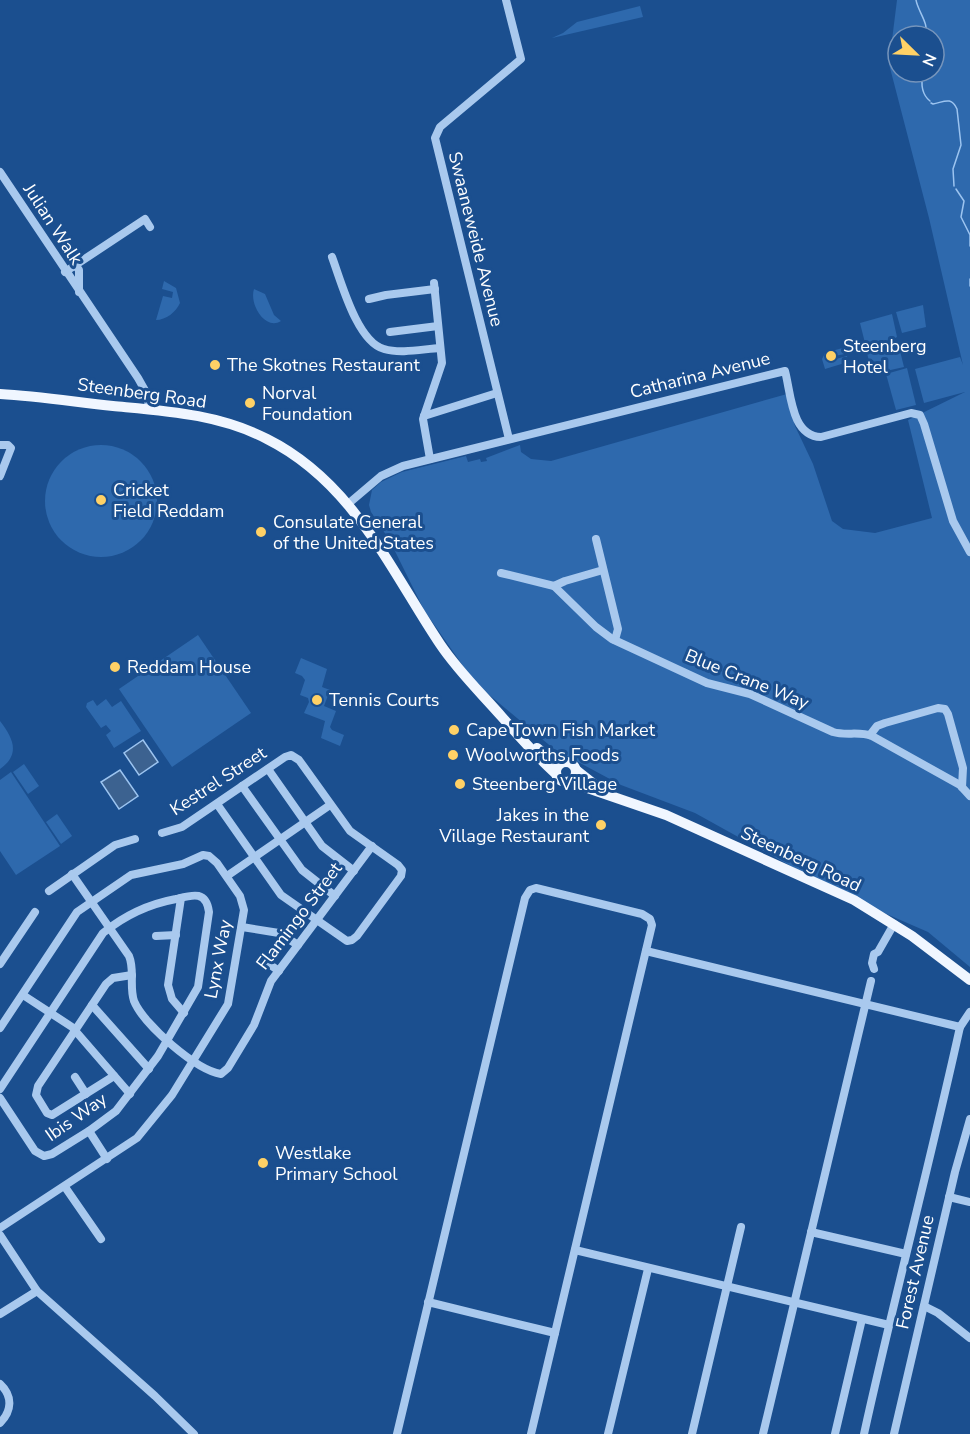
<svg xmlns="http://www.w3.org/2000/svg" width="970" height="1434" viewBox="0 0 970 1434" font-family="'Nunito Sans',sans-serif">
<rect width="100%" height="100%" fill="#1b4f8f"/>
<g fill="#2e69ad" fill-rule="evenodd">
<path d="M897,0h73v967l-42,-35 -83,-36 -150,-83 -74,-28 -67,-36 -79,-66 -51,-73 -34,-69 -19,-29 -2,-7 3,-15 9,-8 21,-10 64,-16 2,6 12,-3 1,3 6,-1 -1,-3 34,-13 1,7 10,7 20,2 236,-67 8,32 18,38 19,57 11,8 32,4 57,-15 -24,-98 57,-28 -41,11 -9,-34 45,-12 3,8 -34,-147 -40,-154zM898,36h36v36h-36z"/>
<polygon points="640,6 643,17 552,38 563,33 577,22"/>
<path d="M164,281l12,7 4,15c-4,9 -14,17 -24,17l7,-24 9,2 1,-6 -11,-3z"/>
<path d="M254,289l11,5 9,21 7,6c-16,10 -32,-17 -27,-32z"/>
<polygon points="923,305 926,327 902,333 896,312"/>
<polygon points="892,314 897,337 889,341 866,347 860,323"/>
<polygon points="853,345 854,352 835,356 836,359 847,356 848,362 825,369 822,359 825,353"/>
<polygon points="893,347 900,351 904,367 886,371 883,361 874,363 873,360 869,361 867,353"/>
<polygon points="907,368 916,405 896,410 886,374"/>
<circle cx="101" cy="501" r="56"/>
<polygon points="198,635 251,713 172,767 119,689"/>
<polygon points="301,658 327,669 322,687 330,690 324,706 336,711 330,727 332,730 344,735 340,746 321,738 325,721 304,713 309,702 308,698 300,695 305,680 302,676 295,673"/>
<polygon points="106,699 112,707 121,701 141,731 114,748 106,735 111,731 106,725 101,728 86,707 87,703 93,700 97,706"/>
<path d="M0,721c13,17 21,33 0,48z"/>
<polygon points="24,764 39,786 28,794 13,772"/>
<polygon points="11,772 60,846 16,875 0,851 0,780"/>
<polygon points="57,814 72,836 61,844 46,822"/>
</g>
<g fill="#3c6290" stroke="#9cc4f0" stroke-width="1.5">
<polygon points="143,740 158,762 139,775 124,753"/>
<polygon points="120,770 138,796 119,809 101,782"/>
</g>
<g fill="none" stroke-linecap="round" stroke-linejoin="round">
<g stroke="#9cc4f0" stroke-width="1.5">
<path d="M916,0c2,12 14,24 9,36"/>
<path d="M923,72c-2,10 -2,22 7,29"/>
<path d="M931,103l2,1c11,-2 18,-8 24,5l4,36 -8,24 1,17"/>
<polyline points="956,189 964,201 961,217 970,235 970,246"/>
<polyline points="970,279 970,286"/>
</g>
<g stroke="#a9c9ee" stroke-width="8">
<polyline points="506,0 521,59 440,127 435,138 509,439"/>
<polyline points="0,172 138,378 147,394 149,408"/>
<path d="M332,257c9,24 25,85 52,92 17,5 39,0 56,-1"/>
<polyline points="76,266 79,270 79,292"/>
<polyline points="65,272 145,219 150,227"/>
<polyline points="369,299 386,295 435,289"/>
<polyline points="390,332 438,326"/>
<polyline points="424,416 497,393"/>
<polyline points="0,445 8,445 11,448 0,476"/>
<polyline points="430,459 423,419 442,363 434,283"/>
<path d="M348,504l33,-28 22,-10 382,-95c6,22 6,65 36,66l90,-24 9,2 4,9 29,97 17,31"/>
<polyline points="596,539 618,629 615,640"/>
<polyline points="501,573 554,586 565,581 603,570"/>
<path d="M554,586l42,41 16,12 95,44 43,11 83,38c13,4 26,-1 39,4l88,49 10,11"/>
<polyline points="870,735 877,726 885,723 938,708 945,709 948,714 963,768 962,787"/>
<polyline points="268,769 322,846 354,871"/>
<polyline points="242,786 302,870 335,896"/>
<polyline points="162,833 182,827 285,757 291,755 299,760 350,831 398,865 402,870 401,876 357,936 352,940 347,941 281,895 217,804"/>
<path d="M72,874l57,82c6,14 0,30 5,45 10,24 62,69 87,73l7,-6 26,-43 17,-44 101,-135"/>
<polyline points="227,876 330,805"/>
<polyline points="49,891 115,845 135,839"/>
<polyline points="181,898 168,985 172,999 184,1013"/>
<polyline points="242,927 279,933 298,945"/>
<polyline points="156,936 176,935"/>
<polyline points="646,951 960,1027"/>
<polyline points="266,962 279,971"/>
<polyline points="0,964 35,912"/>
<polyline points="874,969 872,963 874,954 878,952 894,924"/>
<polyline points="23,995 72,1027 130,1094"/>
<polyline points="92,1005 149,1069"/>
<polyline points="0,1028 77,912 131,875 183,864 203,855 209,856 217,863 240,896 244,910 228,1004 172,1095 137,1138 0,1228"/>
<polyline points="114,1076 52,1115 47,1113 36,1095 38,1086 106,984 113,978 132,975"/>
<polyline points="75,1077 86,1094"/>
<path d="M0,1089l103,-156c22,-18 46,-29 73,-34 16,-4 30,-9 33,13l-11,75 -40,69 -42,55 -27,20 -37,23 -8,2 -9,-5 -35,-53"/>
<polyline points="89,1131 107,1159"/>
<polyline points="65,1187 101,1239"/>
<polyline points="949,1197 970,1202"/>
<polyline points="811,1232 906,1254"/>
<polyline points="0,1235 37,1291 155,1396 194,1434"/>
<polyline points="575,1250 889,1325"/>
<polyline points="428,1302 555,1333"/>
<polyline points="924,1306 938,1313 970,1338"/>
<polyline points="0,1314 37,1291"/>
<path d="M0,1384c13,12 12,27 0,39"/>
<polyline points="397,1434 525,898 530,890 536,888 642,914 650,919 652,925 531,1434"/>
<polyline points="608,1434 648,1269"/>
<polyline points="692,1434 741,1227"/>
<polyline points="763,1434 871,981"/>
<polyline points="835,1434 862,1319"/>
<path d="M864,1434c30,-136 66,-271 96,-407l10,-15"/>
<polyline points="894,1434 955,1172 970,1119"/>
</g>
<g stroke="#f0f6ff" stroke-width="10">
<path d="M0,394c38,2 75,8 113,12 53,5 106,8 154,33 86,43 123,130 173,205 18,27 41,49 62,73 17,19 34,39 53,56"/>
<polyline points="537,748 546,755 562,762"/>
<circle cx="566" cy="772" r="10"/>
<polyline points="576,770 600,789"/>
<polyline points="570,782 666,815 854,900 912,936 970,980"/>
</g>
</g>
<g fill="#ffd166" stroke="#1b4f8f" stroke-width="2">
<circle cx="831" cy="356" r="6"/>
<circle cx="215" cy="365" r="6"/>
<circle cx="250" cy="403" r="6"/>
<circle cx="101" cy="500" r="6"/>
<circle cx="261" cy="532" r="6"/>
<circle cx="115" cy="667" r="6"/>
<circle cx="317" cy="700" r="6"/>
<circle cx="454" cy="730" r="6"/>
<circle cx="453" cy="755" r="6"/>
<circle cx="460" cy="784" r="6"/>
<circle cx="601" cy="825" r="6"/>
<circle cx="263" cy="1163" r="6"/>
</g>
<g text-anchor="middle" stroke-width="6" stroke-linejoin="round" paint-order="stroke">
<g font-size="18" fill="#fff" stroke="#1b4f8f">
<text transform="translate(53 224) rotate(57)" y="6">Julian Walk</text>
<text transform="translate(476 239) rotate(76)" y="6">Swaaneweide Avenue</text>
<text transform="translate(700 375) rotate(-14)" y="6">Catharina Avenue</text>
<text transform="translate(142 393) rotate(8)" y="6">Steenberg Road</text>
<text transform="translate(747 679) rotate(22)" y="6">Blue Crane Way</text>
<text transform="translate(218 781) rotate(-33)" y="6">Kestrel Street</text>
<text transform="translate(801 859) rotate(25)" y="6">Steenberg Road</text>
<text transform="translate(299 916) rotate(-53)" y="6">Flamingo Street</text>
<text transform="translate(218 959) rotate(-79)" y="6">Lynx Way</text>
<text transform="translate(76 1117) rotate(-35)" y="6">Ibis Way</text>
<text transform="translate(915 1272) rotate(-77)" y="6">Forest Avenue</text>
</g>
<g font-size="18" fill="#fff" stroke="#1b4f8f" text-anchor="start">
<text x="843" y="352">Steenberg<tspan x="843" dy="21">Hotel</tspan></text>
<text x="227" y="371">The Skotnes Restaurant</text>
<text x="262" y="399">Norval<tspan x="262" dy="21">Foundation</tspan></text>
<text x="113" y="496">Cricket<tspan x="113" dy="21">Field Reddam</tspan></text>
<text x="273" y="528">Consulate General<tspan x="273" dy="21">of the United States</tspan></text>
<text x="127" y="673">Reddam House</text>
<text x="329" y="706">Tennis Courts</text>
<text x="466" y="736">Cape Town Fish Market</text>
<text x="465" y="761">Woolworths Foods</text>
<text x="472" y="790">Steenberg Village</text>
<text x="589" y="821" text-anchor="end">Jakes in the<tspan x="589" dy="21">Village Restaurant</tspan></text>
<text x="275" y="1159">Westlake<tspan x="275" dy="21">Primary School</tspan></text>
</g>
</g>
<g transform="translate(916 54) rotate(114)"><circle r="28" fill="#1b4f8f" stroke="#7695bc" stroke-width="1.5"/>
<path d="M0-4.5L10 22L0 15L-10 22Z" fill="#ffd166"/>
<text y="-9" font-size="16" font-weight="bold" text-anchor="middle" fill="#ffffff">N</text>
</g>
</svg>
